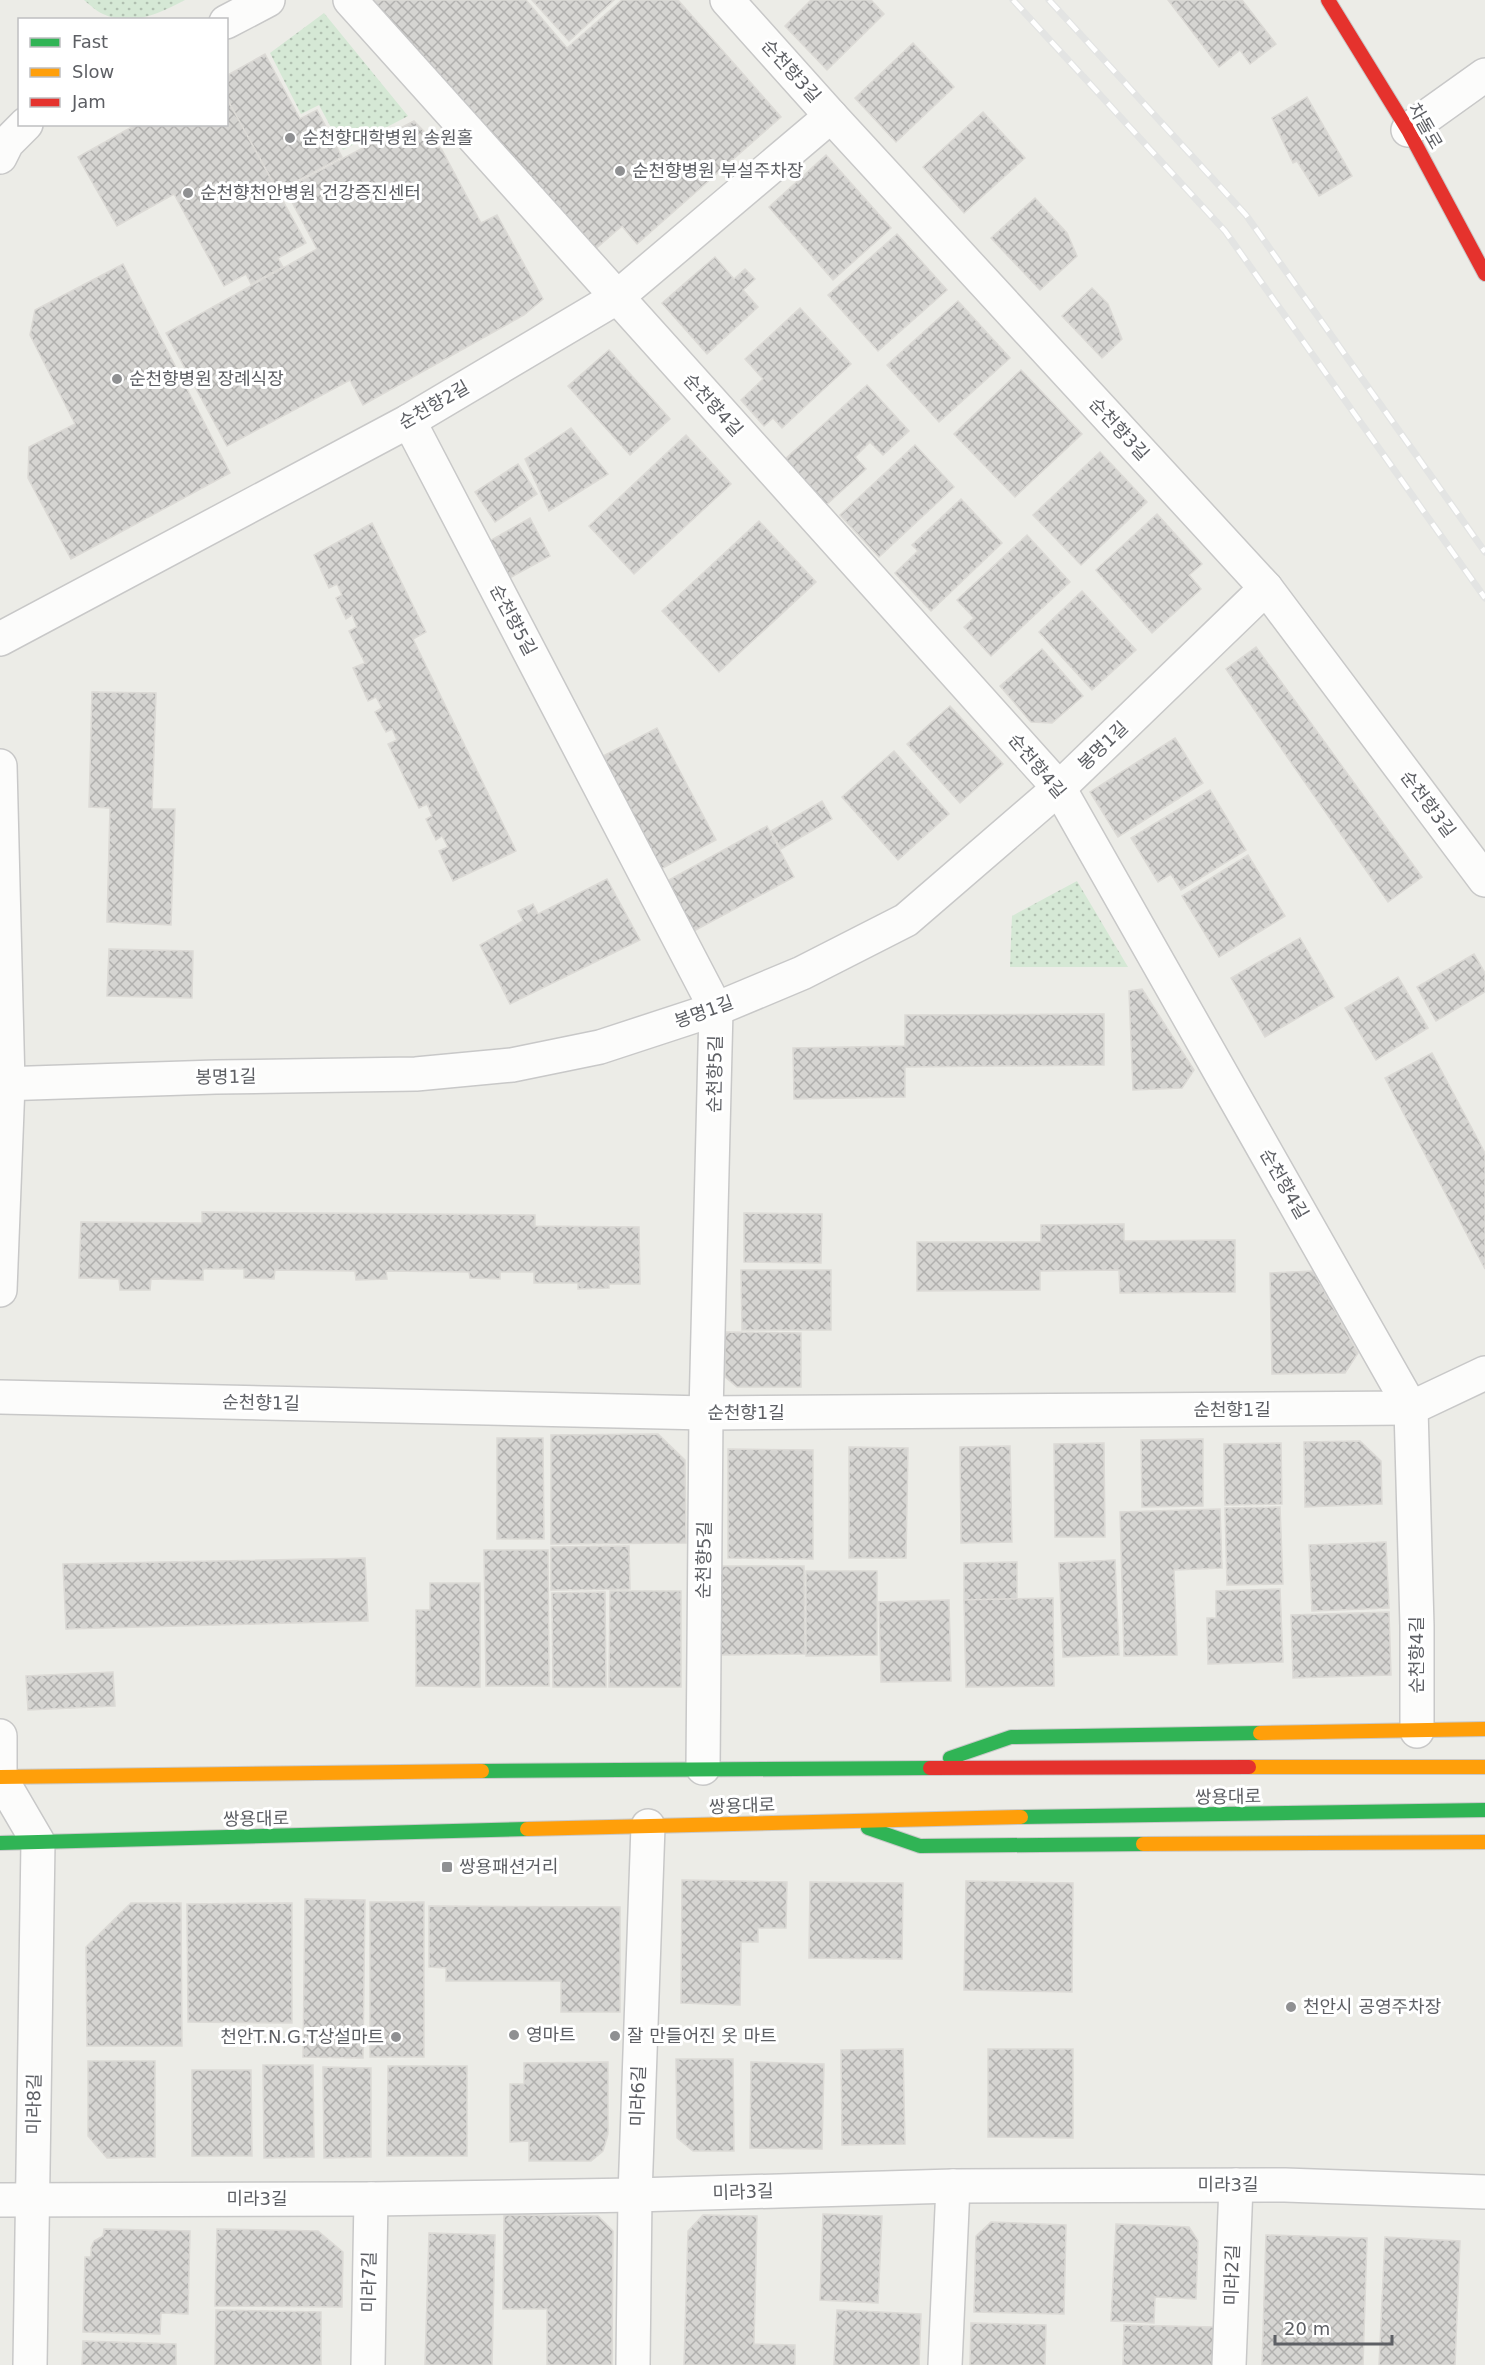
<svg xmlns="http://www.w3.org/2000/svg" width="1485" height="2365" viewBox="0 0 1485 2365" font-family="'DejaVu Sans','Noto Sans KR',sans-serif">
<defs>
<pattern id="grass-dots" width="8" height="8" patternUnits="userSpaceOnUse" patternTransform="scale(1.5)"><rect width="8" height="8" fill="#d5e8d5"/><path d="M2 2h.1M6 6h.1" fill="none" stroke="#b0bfb0" stroke-width="1.8" stroke-linecap="round"/></pattern>
<pattern id="building-cross-hatch" width="8" height="8" patternUnits="userSpaceOnUse" patternTransform="scale(1.5)"><rect width="8" height="8" fill="#d6d5d2"/><path d="M0 0l8 8M0 8l8-8" fill="none" stroke="#b1b0ae"/></pattern>
</defs>
<rect width="100%" height="100%" fill="#ecece7"/>
<g fill="url(#grass-dots)">
<path d="M84,0h101c-25,13 -54,28 -82,14 -7,-3 -13,-9 -19,-14z"/>
<polygon points="324,13 408,116 343,150 319,105 301,114 270,53"/>
<polygon points="1077,881 1128,967 1010,967 1012,916"/>
</g>
<g fill="url(#building-cross-hatch)" stroke="#dcdad6" stroke-width="1.5">
<polygon points="372,0 526,0 567,48 622,0 678,0 781,117 637,244 622,226 592,252"/>
<polygon points="532,0 614,0 569,41"/>
<polygon points="811,0 871,0 884,14 827,70 785,26"/>
<polygon points="1168,0 1242,0 1276,44 1250,64 1240,50 1219,67"/>
<polygon points="913,43 954,87 896,142 855,98"/>
<polygon points="265,54 300,119 317,110 342,157 278,191 226,97 226,76"/>
<polygon points="226,97 306,243 278,258 283,267 251,284 246,274 224,286 174,194 117,226 78,157 137,124 226,124"/>
<polygon points="1307,97 1352,176 1319,196 1297,161 1293,163 1272,118"/>
<polygon points="983,112 1025,158 964,213 923,167"/>
<polygon points="414,121 442,150 481,223 497,215 543,299 524,315 363,405 350,380 227,446 166,333 317,249 285,189"/>
<polygon points="826,155 891,228 833,280 769,207"/>
<polygon points="1035,198 1067,233 1077,256 1040,290 991,238"/>
<polygon points="897,234 947,290 878,351 828,295"/>
<polygon points="715,257 734,279 745,269 755,279 743,290 758,307 707,354 662,303"/>
<polygon points="123,264 230,473 71,559 28,478 29,447 75,424 30,335 35,310"/>
<polygon points="1092,288 1108,304 1122,339 1102,358 1062,316"/>
<polygon points="958,301 1010,358 939,422 887,365"/>
<polygon points="800,308 851,364 782,428 773,418 764,426 741,400 763,379 745,359"/>
<polygon points="609,350 670,419 630,455 568,386"/>
<polygon points="1021,370 1082,434 1015,497 954,434"/>
<polygon points="867,385 909,431 883,455 870,442 855,457 866,469 826,505 784,460"/>
<polygon points="571,428 608,474 549,511 525,459"/>
<polygon points="686,435 731,484 634,574 589,526"/>
<polygon points="915,445 954,487 879,557 840,515"/>
<polygon points="1100,452 1147,502 1081,565 1033,515"/>
<polygon points="518,464 537,494 495,522 475,492"/>
<polygon points="961,499 1002,543 931,611 895,573 918,551 912,545"/>
<polygon points="1157,514 1202,564 1189,575 1201,589 1152,633 1096,570"/>
<polygon points="530,518 550,556 506,580 486,543"/>
<polygon points="759,521 816,582 719,672 662,611"/>
<polygon points="372,523 426,632 413,639 516,851 453,881 439,851 448,847 442,836 436,840 426,819 432,816 427,804 419,808 388,744 397,740 392,729 386,732 375,712 382,708 376,697 368,701 353,668 365,663 349,631 357,627 352,615 346,619 336,598 342,595 337,584 329,588 314,555"/>
<polygon points="1027,535 1070,582 991,656 964,627 974,618 957,600"/>
<polygon points="1082,591 1136,650 1092,690 1039,632"/>
<polygon points="1256,647 1422,877 1388,902 1226,669"/>
<polygon points="1042,649 1083,696 1052,723 1031,722 1000,686"/>
<polygon points="92,692 156,693 152,809 175,809 171,925 107,922 110,808 89,807"/>
<polygon points="950,706 1003,764 960,803 907,744"/>
<polygon points="657,728 716,840 661,869 603,756"/>
<polygon points="1175,738 1203,783 1118,837 1090,792"/>
<polygon points="894,751 949,814 898,860 842,797"/>
<polygon points="1210,790 1246,850 1181,890 1171,874 1158,882 1131,838"/>
<polygon points="822,801 832,819 781,849 771,831"/>
<polygon points="767,826 794,877 694,931 667,881"/>
<polygon points="1248,855 1285,916 1219,957 1182,896"/>
<polygon points="607,879 640,940 510,1004 480,945 523,921 518,911 533,904 538,914"/>
<polygon points="1300,938 1334,997 1265,1037 1231,978"/>
<polygon points="109,949 193,951 192,998 107,996"/>
<polygon points="1474,954 1485,973 1485,992 1436,1021 1417,987"/>
<polygon points="1398,977 1428,1028 1376,1060 1345,1008"/>
<polygon points="1142,989 1194,1070 1182,1088 1133,1090 1129,991"/>
<polygon points="1104,1014 1104,1065 905,1067 905,1097 794,1099 793,1048 905,1046 905,1015"/>
<polygon points="1432,1053 1485,1153 1485,1269 1385,1078"/>
<polygon points="202,1212 535,1215 535,1226 639,1227 640,1284 609,1284 609,1288 578,1289 578,1283 534,1283 534,1272 500,1272 500,1279 470,1278 469,1272 386,1271 387,1279 356,1280 355,1271 275,1270 274,1279 244,1278 244,1269 203,1269 203,1280 151,1279 150,1290 120,1290 119,1279 79,1278 81,1222 202,1223"/>
<polygon points="744,1213 822,1214 821,1263 744,1262"/>
<polygon points="1124,1224 1124,1241 1235,1240 1235,1292 1120,1293 1119,1270 1040,1271 1040,1290 917,1291 917,1242 1041,1242 1041,1225"/>
<polygon points="741,1270 831,1270 831,1330 742,1330"/>
<polygon points="1313,1271 1358,1353 1345,1373 1272,1374 1270,1273"/>
<polygon points="725,1332 801,1333 801,1387 737,1387 725,1377"/>
<polygon points="658,1434 685,1460 686,1543 551,1544 551,1435"/>
<polygon points="497,1438 543,1438 544,1539 497,1539"/>
<polygon points="1203,1439 1203,1506 1142,1507 1141,1440"/>
<polygon points="1360,1441 1381,1461 1382,1504 1305,1507 1304,1442"/>
<polygon points="1104,1443 1105,1537 1055,1537 1054,1444"/>
<polygon points="1281,1443 1282,1504 1225,1505 1224,1444"/>
<polygon points="1010,1446 1012,1542 961,1543 960,1447"/>
<polygon points="849,1447 908,1448 906,1558 849,1558"/>
<polygon points="728,1449 813,1450 813,1559 728,1558"/>
<polygon points="1280,1507 1283,1584 1227,1585 1225,1508"/>
<polygon points="1220,1509 1222,1568 1174,1570 1177,1655 1124,1656 1120,1512"/>
<polygon points="1386,1542 1389,1608 1312,1611 1309,1545"/>
<polygon points="629,1546 630,1589 551,1590 551,1547"/>
<polygon points="484,1550 548,1550 549,1686 486,1686"/>
<polygon points="365,1558 368,1621 66,1629 63,1564"/>
<polygon points="1115,1560 1119,1655 1063,1657 1059,1563"/>
<polygon points="1017,1562 1017,1599 964,1600 964,1563"/>
<polygon points="720,1566 804,1566 805,1654 720,1655"/>
<polygon points="806,1571 877,1571 877,1655 806,1656"/>
<polygon points="430,1583 480,1583 480,1687 416,1686 416,1610 430,1610"/>
<polygon points="1280,1589 1283,1662 1208,1664 1207,1618 1216,1618 1216,1591"/>
<polygon points="610,1591 681,1591 681,1687 609,1687"/>
<polygon points="605,1592 606,1687 553,1687 552,1593"/>
<polygon points="1053,1598 1054,1686 966,1687 964,1600"/>
<polygon points="949,1600 951,1681 881,1682 879,1602"/>
<polygon points="1389,1612 1391,1675 1293,1678 1291,1615"/>
<polygon points="113,1672 115,1706 28,1710 26,1676"/>
<polygon points="682,1880 787,1882 786,1928 758,1928 758,1942 741,1942 740,2005 681,2003"/>
<polygon points="966,1881 1073,1883 1072,1992 964,1990"/>
<polygon points="810,1882 903,1883 902,1959 809,1958"/>
<polygon points="305,1899 365,1900 363,2058 303,2057"/>
<rect x="370" y="1902" width="54" height="155"/>
<polygon points="131,1903 181,1903 182,2046 87,2046 86,1947"/>
<polygon points="292,1903 292,2023 188,2022 187,1904"/>
<polygon points="429,1906 620,1907 620,2012 561,2012 561,1981 446,1981 446,1968 429,1967"/>
<polygon points="903,2049 905,2144 842,2145 841,2050"/>
<polygon points="988,2049 1073,2049 1073,2138 988,2137"/>
<polygon points="676,2059 733,2059 734,2151 693,2151 677,2138"/>
<polygon points="88,2061 155,2061 155,2157 107,2158 88,2136"/>
<polygon points="608,2062 608,2134 603,2151 591,2161 529,2161 529,2141 510,2142 510,2084 524,2084 524,2063"/>
<polygon points="751,2062 824,2064 822,2149 750,2148"/>
<polygon points="263,2065 313,2065 314,2157 264,2158"/>
<polygon points="388,2066 467,2066 467,2156 387,2156"/>
<polygon points="323,2067 371,2068 371,2157 324,2158"/>
<polygon points="192,2070 251,2070 252,2156 192,2156"/>
<polygon points="823,2214 882,2216 878,2303 820,2300"/>
<polygon points="504,2215 598,2216 613,2231 612,2365 547,2365 547,2309 503,2309"/>
<polygon points="703,2215 757,2216 754,2344 795,2345 795,2365 684,2365 688,2231"/>
<polygon points="991,2222 1066,2225 1064,2314 974,2312 976,2236"/>
<polygon points="1116,2224 1189,2227 1198,2241 1196,2299 1155,2297 1154,2323 1111,2321"/>
<polygon points="104,2229 190,2231 188,2314 161,2313 160,2334 83,2332 85,2257 91,2257 91,2248 94,2241 103,2236"/>
<polygon points="217,2229 318,2231 343,2252 342,2307 215,2306"/>
<polygon points="429,2233 495,2235 492,2365 425,2365"/>
<polygon points="1266,2235 1367,2238 1363,2365 1262,2365"/>
<polygon points="1385,2237 1460,2241 1455,2365 1379,2365"/>
<polygon points="216,2310 321,2312 321,2365 215,2365"/>
<polygon points="837,2310 921,2314 919,2365 834,2365"/>
<polygon points="971,2323 1046,2325 1045,2365 970,2365"/>
<polygon points="1124,2325 1214,2327 1213,2365 1123,2365"/>
<polygon points="83,2341 176,2344 176,2365 82,2365"/>
</g>
<g fill="none" stroke-linecap="round" stroke-linejoin="round">
<g stroke="#c8c8c8" stroke-width="36">
<g id="street">
<polyline points="350,0 1059,788 1411,1408 1417,1626 1417,1731"/>
<polyline points="727,0 831,116 1266,588 1485,880"/>
<polyline points="226,22 268,0"/>
<polyline points="1408,130 1485,75"/>
<polyline points="0,157 7,143 26,124"/>
<polyline points="409,421 716,1009 706,1413 703,1768"/>
<polyline points="0,639 409,421 616,298 831,116"/>
<polyline points="0,766 8,1084 0,1290"/>
<polyline points="0,1084 216,1077 416,1074 512,1065 600,1047 716,1009 802,973 906,920 1059,788 1266,588"/>
<polyline points="0,1397 706,1413 1411,1408 1485,1373"/>
<polyline points="0,1736 0,1777 38,1842 30,2365"/>
<polyline points="0,2200 371,2199 635,2195 953,2186 1285,2185 1485,2192"/>
<polyline points="368,2365 371,2199"/>
<polyline points="633,2365 635,2195 648,1826"/>
<polyline points="945,2365 953,2186"/>
<polyline points="1229,2365 1236,2185"/>
</g>
</g>
<g stroke="#c9c9c9" stroke-width="16">
<g id="fast">
<polyline points="950,1758 1011,1737 1260,1733"/>
<polyline points="482,1771 930,1768"/>
<polyline points="1021,1817 1485,1810"/>
<polyline points="868,1828 920,1846 1143,1844"/>
<polyline points="0,1843 527,1829"/>
</g>
</g>
<g stroke="#c9c9c9" stroke-width="16">
<g id="slow">
<polyline points="1260,1733 1485,1729"/>
<polyline points="1249,1767 1485,1767"/>
<polyline points="0,1777 482,1771"/>
<polyline points="527,1829 1021,1817"/>
<polyline points="1143,1844 1485,1842"/>
</g>
</g>
<g stroke="#c9c9c9" stroke-width="16">
<g id="jam">
<polyline points="1328,0 1408,130 1485,274"/>
<polyline points="930,1768 1249,1767"/>
</g>
</g>
<use href="#street" stroke="#fcfcfb" stroke-width="33"/>
<use href="#fast" stroke="#30b455" stroke-width="14"/>
<use href="#slow" stroke="#ff9f0a" stroke-width="14"/>
<use href="#jam" stroke="#e5322d" stroke-width="14"/>
<g stroke="#e3e4e3" stroke-width="7">
<g id="rail">
<polyline points="1013,0 1225,231 1485,598"/>
<polyline points="1049,0 1246,215 1485,552"/>
</g>
</g>
<use href="#rail" stroke="#fff" stroke-width="4.5" stroke-dasharray="14" stroke-linecap="butt"/>
</g>
<g fill="#8f9092" stroke="#fff" stroke-width="2">
<circle cx="290" cy="138" r="6"/>
<circle cx="620" cy="171" r="6"/>
<circle cx="188" cy="193" r="6"/>
<circle cx="117" cy="379" r="6"/>
<rect x="441" y="1861" width="12" height="12" rx="3"/>
<circle cx="1291" cy="2007" r="6"/>
<circle cx="514" cy="2035" r="6"/>
<circle cx="615" cy="2036" r="6"/>
<circle cx="396" cy="2037" r="6"/>
</g>
<g text-anchor="middle" stroke-width="6" stroke-linejoin="round" paint-order="stroke">
<g font-size="18" fill="#5d5f64" stroke="#fff">
<text transform="translate(791 71) rotate(48)" y="6">순천향3길</text>
<text transform="translate(1425 126) rotate(60)" y="6">차돌로</text>
<text transform="translate(434 405) rotate(-30)" y="6">순천향2길</text>
<text transform="translate(713 405) rotate(48)" y="6">순천향4길</text>
<text transform="translate(1119 429) rotate(47)" y="6">순천향3길</text>
<text transform="translate(513 620) rotate(62)" y="6">순천향5길</text>
<text transform="translate(1103 746) rotate(-44)" y="6">봉명1길</text>
<text transform="translate(1037 766) rotate(50)" y="6">순천향4길</text>
<text transform="translate(1428 804) rotate(53)" y="6">순천향3길</text>
<text transform="translate(704 1012) rotate(-20)" y="6">봉명1길</text>
<text transform="translate(715 1074) rotate(-89)" y="6">순천향5길</text>
<text transform="translate(226 1077) rotate(-1)" y="6">봉명1길</text>
<text transform="translate(1284 1184) rotate(60)" y="6">순천향4길</text>
<text transform="translate(261 1403) rotate(1)" y="6">순천향1길</text>
<text x="1232" y="1416">순천향1길</text>
<text x="746" y="1419">순천향1길</text>
<text transform="translate(704 1560) rotate(-89)" y="6">순천향5길</text>
<text transform="translate(1417 1655) rotate(-90)" y="6">순천향4길</text>
<text transform="translate(1228 1797) rotate(-1)" y="6">쌍용대로</text>
<text transform="translate(742 1806) rotate(-2)" y="6">쌍용대로</text>
<text transform="translate(256 1819) rotate(-1)" y="6">쌍용대로</text>
<text transform="translate(638 2096) rotate(-88)" y="6">미라6길</text>
<text transform="translate(34 2104) rotate(-89)" y="6">미라8길</text>
<text x="1228" y="2191">미라3길</text>
<text transform="translate(743 2192) rotate(-2)" y="6">미라3길</text>
<text x="257" y="2205">미라3길</text>
<text transform="translate(1232 2275) rotate(-88)" y="6">미라2길</text>
<text transform="translate(369 2282) rotate(-89)" y="6">미라7길</text>
</g>
<g font-size="18" fill="#5d5f64" stroke="#fff" text-anchor="start">
<text x="302" y="144">순천향대학병원 송원홀</text>
<text x="632" y="177">순천향병원 부설주차장</text>
<text x="200" y="199">순천향천안병원 건강증진센터</text>
<text x="129" y="385">순천향병원 장례식장</text>
<text x="459" y="1873">쌍용패션거리</text>
<text x="1303" y="2013">천안시 공영주차장</text>
<text x="526" y="2041">영마트</text>
<text x="627" y="2042">잘 만들어진 옷 마트</text>
<text x="384" y="2043" text-anchor="end">천안T.N.G.T상설마트</text>
</g>
</g>
<rect x="18" y="18" width="210" height="108" fill="#ffffff" stroke="#bebfc1" stroke-width="1.5"/>
<rect x="30" y="38" width="30" height="9" fill="#30b455" stroke="#bebfc1" stroke-width="1.5"/>
<text x="72" y="48" font-size="18" fill="#5d5f64">Fast</text>
<rect x="30" y="68" width="30" height="9" fill="#ff9f0a" stroke="#bebfc1" stroke-width="1.5"/>
<text x="72" y="78" font-size="18" fill="#5d5f64">Slow</text>
<rect x="30" y="98" width="30" height="9" fill="#e5322d" stroke="#bebfc1" stroke-width="1.5"/>
<text x="72" y="108" font-size="18" fill="#5d5f64">Jam</text>
<path d="M1275 2335v9h117v-9" fill="none" stroke="#5d5f64" stroke-width="3"/>
<text x="1284" y="2335" font-size="18" fill="#5d5f64" stroke="#ffffff" stroke-width="4.5" paint-order="stroke">20 m</text>
</svg>
